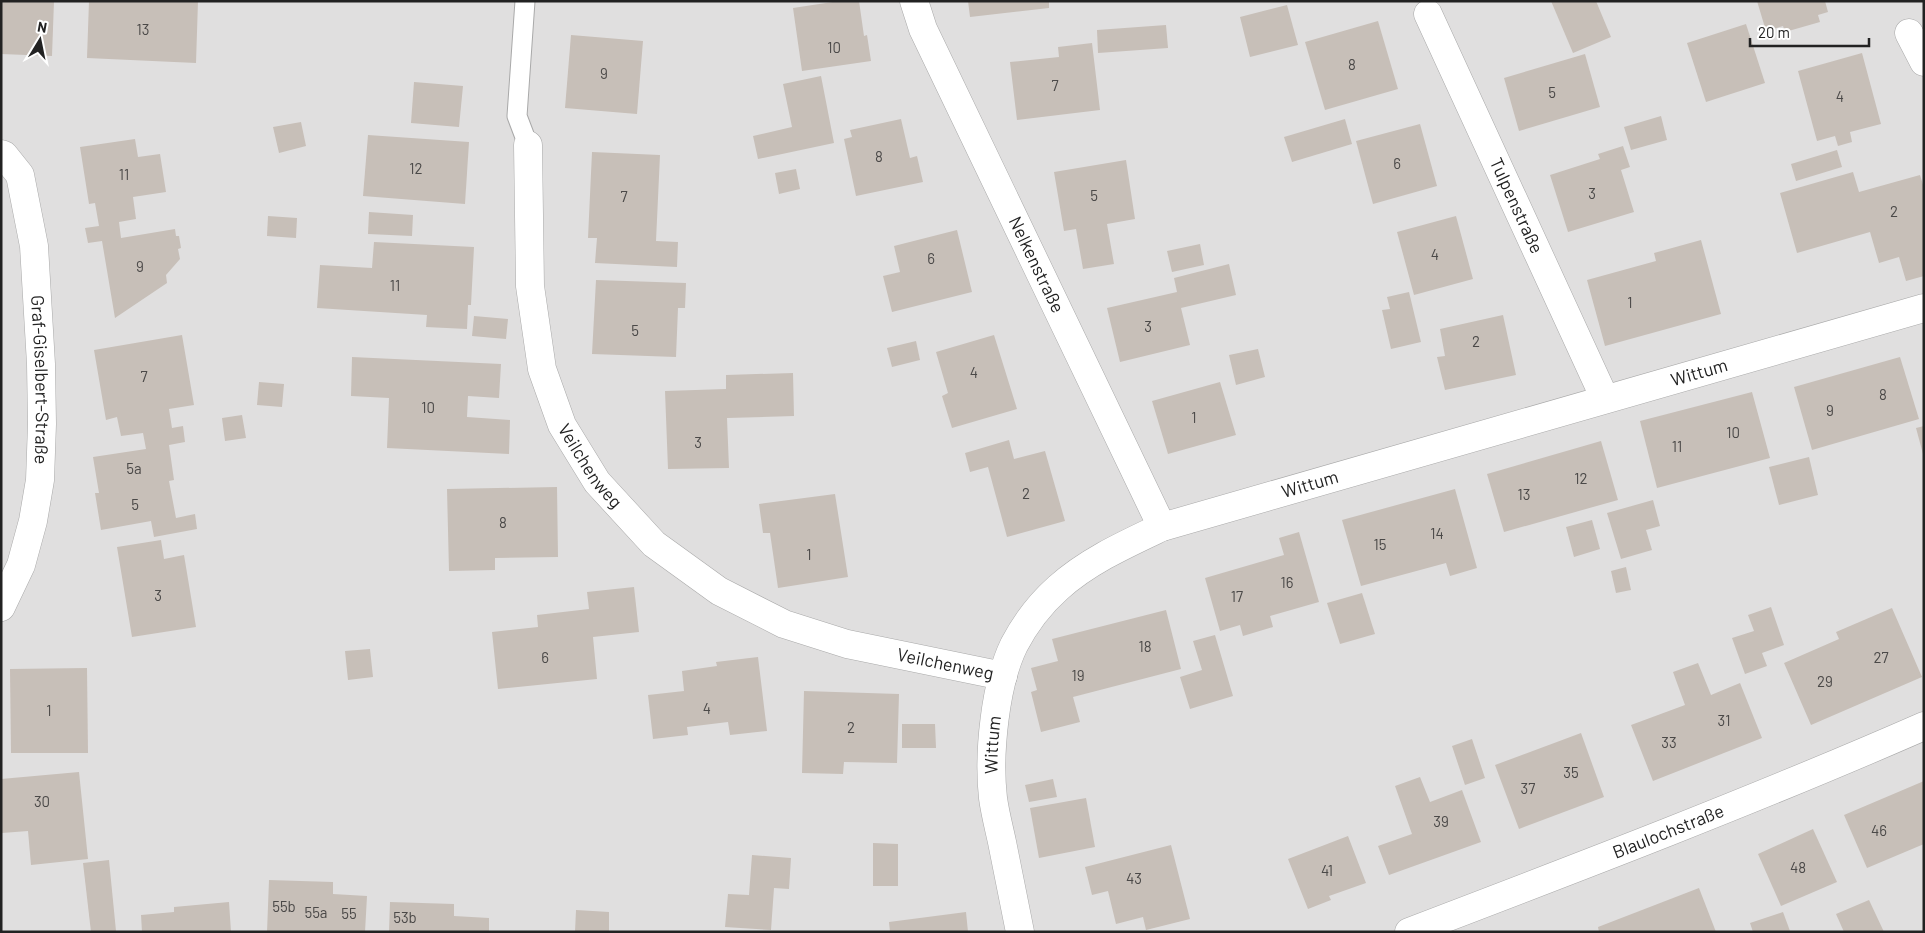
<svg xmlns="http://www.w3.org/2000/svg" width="1925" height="933" viewBox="0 0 1925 933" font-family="Barlow,sans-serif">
<rect width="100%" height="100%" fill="#f2efe9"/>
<rect fill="#e0dfdf" x="1" y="1" width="1923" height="931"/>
<g fill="#c7bfb8">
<polygon points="1,1 54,1 52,56 1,54"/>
<polygon points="89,1 198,1 196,63 87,58"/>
<polygon points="839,1 859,1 864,36 867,35 871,61 802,71 793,8"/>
<polygon points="968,1 1049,1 1049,8 970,17"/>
<polygon points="1551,1 1596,1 1611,37 1573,53"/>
<polygon points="1757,1 1825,1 1828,12 1818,15 1820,22 1785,32 1783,26 1766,31"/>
<polygon points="1287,5 1298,45 1250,57 1240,17"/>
<polygon points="1378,21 1398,89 1325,110 1305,42"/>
<polygon points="1746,24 1765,83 1706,102 1687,43"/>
<polygon points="1166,25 1168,48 1098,53 1097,30"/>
<polygon points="571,35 643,41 637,114 565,108"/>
<polygon points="1092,43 1100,110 1017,120 1010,62 1059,57 1058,47"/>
<polygon points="1862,53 1881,124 1850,132 1852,142 1838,146 1835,136 1817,141 1798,71"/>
<polygon points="1585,54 1600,107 1519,131 1504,78"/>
<polygon points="821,76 834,143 758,159 753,136 792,127 783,84"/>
<polygon points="414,82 463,86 459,127 411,123"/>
<polygon points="1661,116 1667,140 1631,150 1624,127"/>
<polygon points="901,119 910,158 917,156 923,182 856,196 844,139 852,137 850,130"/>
<polygon points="1345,119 1352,144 1292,162 1284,137"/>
<polygon points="301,122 306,146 279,153 273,127"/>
<polygon points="1420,124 1437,186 1373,204 1356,141"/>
<polygon points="368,135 469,142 465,204 363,196"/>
<polygon points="135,139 138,157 160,154 166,192 133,197 136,219 119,222 121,238 175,229 176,236 179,236 181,248 178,249 180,259 166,275 167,283 115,318 102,241 88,243 85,228 99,226 95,203 89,204 80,147"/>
<polygon points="1623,146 1630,167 1621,170 1634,212 1568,232 1550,175 1600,159 1598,154"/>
<polygon points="1837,150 1842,167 1796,181 1791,164"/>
<polygon points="592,152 660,155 656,241 678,242 677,267 595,263 597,238 588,238"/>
<polygon points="1126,160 1135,219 1107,224 1114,264 1083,269 1076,229 1064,231 1054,172"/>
<polygon points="796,169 800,189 779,194 775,173"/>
<polygon points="1853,172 1859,192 1920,175 1924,188 1924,276 1906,281 1899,257 1879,263 1870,232 1797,253 1780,193"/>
<polygon points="369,212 413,215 412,236 368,234"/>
<polygon points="268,216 297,218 296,238 267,236"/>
<polygon points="1456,216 1473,279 1414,295 1397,232"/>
<polygon points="957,230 972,292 892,312 883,276 900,272 894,246"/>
<polygon points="1701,240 1721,314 1605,346 1587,280 1656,261 1654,253"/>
<polygon points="374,242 474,247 471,305 468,305 467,329 426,327 427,315 317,308 320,265 372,268"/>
<polygon points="1200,244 1204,265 1172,272 1167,251"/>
<polygon points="1229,264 1236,295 1181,308 1190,345 1120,362 1107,308 1177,292 1174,278"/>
<polygon points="596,280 686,283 685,308 678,308 676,357 592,354"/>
<polygon points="1409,292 1421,342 1391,349 1382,310 1390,309 1387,297"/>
<polygon points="1503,315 1516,375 1445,390 1437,357 1445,356 1440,329"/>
<polygon points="474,316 508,319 506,339 472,336"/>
<polygon points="182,335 194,405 169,409 172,428 183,426 185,442 169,445 174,480 169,481 176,518 195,514 197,529 154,537 151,521 101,530 95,493 99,493 93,457 146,449 143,433 121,436 117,417 106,420 94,350"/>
<polygon points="994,335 1017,409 952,428 942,396 948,393 936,352"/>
<polygon points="916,341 920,360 892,367 887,348"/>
<polygon points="1258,349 1265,377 1236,385 1229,355"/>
<polygon points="352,357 501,364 499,398 468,396 467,417 510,420 509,454 387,448 389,398 351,396"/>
<polygon points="1900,357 1919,419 1812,450 1794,387"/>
<polygon points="793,373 794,416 727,418 729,468 668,469 665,391 726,389 726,375"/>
<polygon points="259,382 284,384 282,407 257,405"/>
<polygon points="1220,382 1236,435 1168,454 1152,401"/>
<polygon points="1752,392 1770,458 1657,488 1640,421"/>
<polygon points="242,415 246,438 225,441 222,418"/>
<polygon points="1924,426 1924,454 1923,454 1916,428"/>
<polygon points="1009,440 1014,459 1045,451 1065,521 1007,537 988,467 970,472 965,453"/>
<polygon points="1601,441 1618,500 1504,532 1487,474"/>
<polygon points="1809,457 1818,495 1779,505 1769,467"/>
<polygon points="557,487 558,557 495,558 495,570 449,571 447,489"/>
<polygon points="1455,489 1477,568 1450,576 1446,563 1361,586 1342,520"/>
<polygon points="835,494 848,577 778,588 770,533 763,533 759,504"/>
<polygon points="1653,500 1660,526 1646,530 1652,550 1621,559 1607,513"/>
<polygon points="1592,520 1600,549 1574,557 1566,527"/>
<polygon points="1299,532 1319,602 1270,616 1273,627 1243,636 1240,625 1220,631 1205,578 1284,555 1279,538"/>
<polygon points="161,540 164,559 184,555 196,627 132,637 117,547"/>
<polygon points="1626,567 1631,590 1616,593 1611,571"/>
<polygon points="634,587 639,632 593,637 597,679 498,689 492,632 538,627 537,615 589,609 587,592"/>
<polygon points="1362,593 1375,634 1340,644 1327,603"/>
<polygon points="1771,607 1784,645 1762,653 1767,666 1745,674 1732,638 1754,631 1748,615"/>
<polygon points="1892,608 1922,677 1811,725 1784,663 1839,639 1836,632"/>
<polygon points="1166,610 1181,669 1073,697 1080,722 1041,732 1031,692 1037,690 1031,668 1058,661 1052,639"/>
<polygon points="1215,635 1233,696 1190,709 1180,677 1202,670 1193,641"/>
<polygon points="370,649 373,677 348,680 345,651"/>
<polygon points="758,657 767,731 730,735 728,722 687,727 688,735 653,739 648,695 684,691 682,671 717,666 716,662"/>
<polygon points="1698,663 1711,695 1740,683 1762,738 1653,781 1631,725 1685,705 1673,672"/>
<polygon points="87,668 88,753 11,753 10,669"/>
<polygon points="804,691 899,694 897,763 844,762 843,774 802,773"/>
<polygon points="902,724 935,724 936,748 902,748"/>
<polygon points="1581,733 1604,797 1519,829 1495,765"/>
<polygon points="1472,739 1485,778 1465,785 1452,746"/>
<polygon points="79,772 88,859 31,865 28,831 2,833 1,779"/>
<polygon points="1420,777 1430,802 1462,790 1481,842 1389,875 1378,846 1412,834 1395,786"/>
<polygon points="1053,779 1057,797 1029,802 1025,785"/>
<polygon points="1924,781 1924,844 1867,868 1844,815"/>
<polygon points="1086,798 1095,847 1039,858 1030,808"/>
<polygon points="1813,829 1837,882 1781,906 1758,854"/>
<polygon points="1348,836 1366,883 1329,896 1331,900 1308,909 1288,859"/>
<polygon points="873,843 898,844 898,886 873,886"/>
<polygon points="1171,845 1190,919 1146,930 1143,917 1116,924 1108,891 1092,895 1085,867"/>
<polygon points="752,855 791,858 789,889 774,888 771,930 725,927 728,894 749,895"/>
<polygon points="109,860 116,931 91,932 83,863"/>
<polygon points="269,880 333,882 333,894 367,896 365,932 267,932"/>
<polygon points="1699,888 1716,932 1599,932 1598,927"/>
<polygon points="1869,900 1884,932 1844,932 1836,914"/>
<polygon points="229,902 231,932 142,932 141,915 174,912 174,907"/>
<polygon points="390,902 454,904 454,916 489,918 489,932 389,932"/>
<polygon points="576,910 609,912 609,932 575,932"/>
<polygon points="966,912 968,932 890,932 889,922"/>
<polygon points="1783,912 1790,931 1753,932 1750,923"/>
</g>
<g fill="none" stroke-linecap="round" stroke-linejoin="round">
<g stroke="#a9a9a9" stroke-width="21">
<polyline id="service" points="525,1 517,116 528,145"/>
</g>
<g stroke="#a9a9a9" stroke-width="29">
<g id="minor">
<path id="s1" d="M914,1l9,28 239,498"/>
<path id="s2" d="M1428,14l177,385"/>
<polyline points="1909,33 1924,62"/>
<path id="s3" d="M528,145l2,141 12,83 20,56 35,57 57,62 65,47 65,33 63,20 156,32"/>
<path id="s4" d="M1,154l3,1 16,20 14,71 7,118 1,60 -2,56 -7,41 -12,44 -20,42"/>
<path id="s5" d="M1020,932c-6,-30 -12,-60 -18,-90 -3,-14 -7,-29 -9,-44 -5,-44 2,-114 21,-153 11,-21 26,-41 44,-57 30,-27 68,-44 104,-61l762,-219"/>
<path id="s6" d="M1409,932c173,-66 346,-132 515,-206"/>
</g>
</g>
<use href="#service" stroke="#fff" stroke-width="19"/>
<use href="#minor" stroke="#fff" stroke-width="28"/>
</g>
<g text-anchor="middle" stroke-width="4.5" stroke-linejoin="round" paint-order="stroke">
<g font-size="15" fill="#4b4948">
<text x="143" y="35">13</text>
<text x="834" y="53">10</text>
<text x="1352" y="70">8</text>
<text x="604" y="79">9</text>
<text x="1055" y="91">7</text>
<text x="1552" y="98">5</text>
<text x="1840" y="102">4</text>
<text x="879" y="162">8</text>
<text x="1397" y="169">6</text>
<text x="416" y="174">12</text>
<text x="124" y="180">11</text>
<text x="1592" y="199">3</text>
<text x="1094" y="201">5</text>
<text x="624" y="202">7</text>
<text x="1894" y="217">2</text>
<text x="1435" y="260">4</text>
<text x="931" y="264">6</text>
<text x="140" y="272">9</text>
<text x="395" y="291">11</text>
<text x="1630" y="308">1</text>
<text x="1148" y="332">3</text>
<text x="635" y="336">5</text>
<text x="1476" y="347">2</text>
<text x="974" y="378">4</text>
<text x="144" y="382">7</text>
<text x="1883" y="400">8</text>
<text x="428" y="413">10</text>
<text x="1830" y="416">9</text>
<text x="1194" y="423">1</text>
<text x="1733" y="438">10</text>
<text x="698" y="448">3</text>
<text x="1677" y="452">11</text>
<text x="134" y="474">5a</text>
<text x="1581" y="484">12</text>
<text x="1026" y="499">2</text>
<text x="1524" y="500">13</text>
<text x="135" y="510">5</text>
<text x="503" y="528">8</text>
<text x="1437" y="539">14</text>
<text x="1380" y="550">15</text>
<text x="809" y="560">1</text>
<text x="1287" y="588">16</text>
<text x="158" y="601">3</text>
<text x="1237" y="602">17</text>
<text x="1145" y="652">18</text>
<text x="545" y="663">6</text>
<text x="1881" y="663">27</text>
<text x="1078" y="681">19</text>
<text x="1825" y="687">29</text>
<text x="707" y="714">4</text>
<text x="49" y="716">1</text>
<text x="1724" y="726">31</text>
<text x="851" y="733">2</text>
<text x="1669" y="748">33</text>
<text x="1571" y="778">35</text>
<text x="1528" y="794">37</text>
<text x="42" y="807">30</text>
<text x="1441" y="827">39</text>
<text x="1879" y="836">46</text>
<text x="1798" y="873">48</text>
<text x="1327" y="876">41</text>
<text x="1134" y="884">43</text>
<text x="284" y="912">55b</text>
<text x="316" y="918">55a</text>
<text x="349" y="919">55</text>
<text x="405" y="923">53b</text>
</g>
<g font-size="18" fill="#222" stroke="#fff">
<text dy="6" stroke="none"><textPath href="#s2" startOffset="211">Tulpenstraße</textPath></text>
<text dy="6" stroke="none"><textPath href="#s1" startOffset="291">Nelkenstraße</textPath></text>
<text dy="6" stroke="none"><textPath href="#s5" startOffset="1045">Wittum</textPath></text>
<text dy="6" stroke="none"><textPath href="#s4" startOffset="235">Graf-Giselbert-Straße</textPath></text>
<text dy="6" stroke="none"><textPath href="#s3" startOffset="334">Veilchenweg</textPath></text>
<text dy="6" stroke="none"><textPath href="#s5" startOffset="640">Wittum</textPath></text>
<text dy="6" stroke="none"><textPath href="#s3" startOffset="755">Veilchenweg</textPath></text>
<text dy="6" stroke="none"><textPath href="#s5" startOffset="190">Wittum</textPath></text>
<text dy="6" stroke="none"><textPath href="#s6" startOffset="278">Blaulochstraße</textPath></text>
</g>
</g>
<rect width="1925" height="933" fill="none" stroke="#222222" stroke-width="5"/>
<g transform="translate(40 40) rotate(10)" stroke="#ffffff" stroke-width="4" paint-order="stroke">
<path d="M0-4L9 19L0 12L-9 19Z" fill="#222222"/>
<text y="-8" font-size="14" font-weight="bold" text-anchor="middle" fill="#222222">N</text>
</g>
<path d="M1750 38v8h119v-8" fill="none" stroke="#222222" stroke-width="2.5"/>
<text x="1758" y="38" font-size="15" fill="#222222" stroke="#ffffff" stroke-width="4" paint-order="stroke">20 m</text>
</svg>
